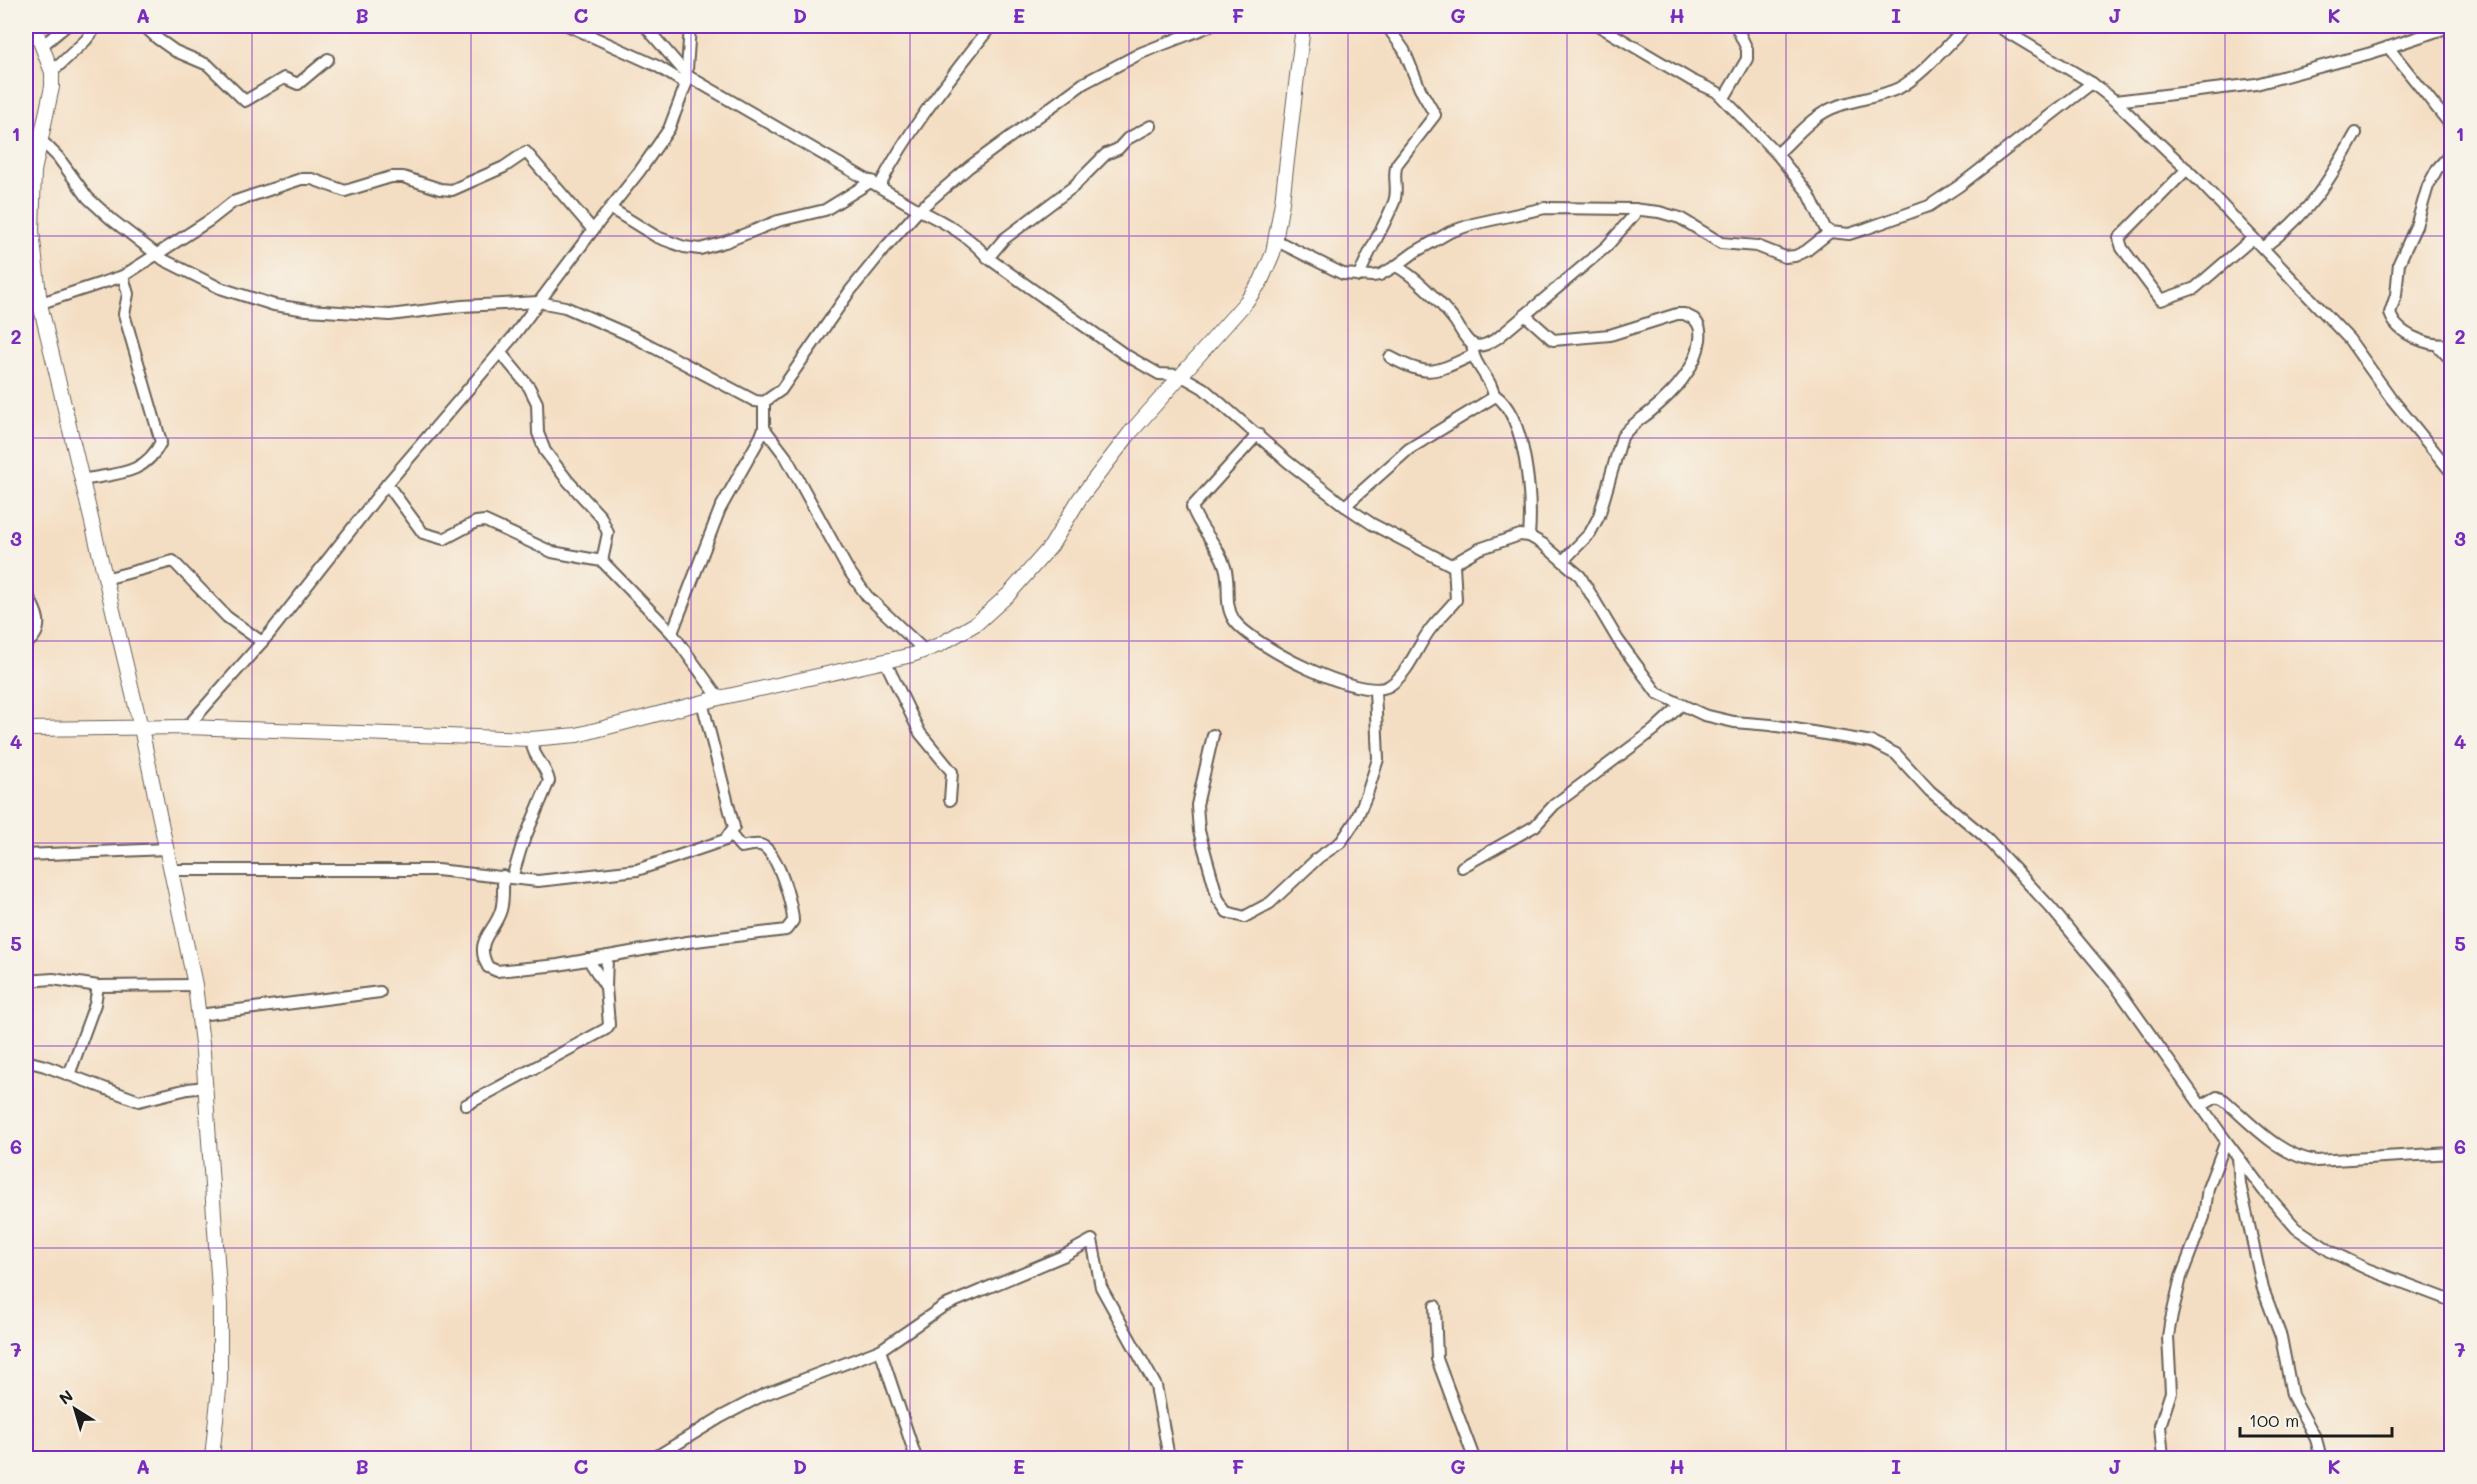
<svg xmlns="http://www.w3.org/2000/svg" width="2477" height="1484" viewBox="0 0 2477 1484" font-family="Mali,sans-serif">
<rect width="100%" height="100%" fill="#f7f3e8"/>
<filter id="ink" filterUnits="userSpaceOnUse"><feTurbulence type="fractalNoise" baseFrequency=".0167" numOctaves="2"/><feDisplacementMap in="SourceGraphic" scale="12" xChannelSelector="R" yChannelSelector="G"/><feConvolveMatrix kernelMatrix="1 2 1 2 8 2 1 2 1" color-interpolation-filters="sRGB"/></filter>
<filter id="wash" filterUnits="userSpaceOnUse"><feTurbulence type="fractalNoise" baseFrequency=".008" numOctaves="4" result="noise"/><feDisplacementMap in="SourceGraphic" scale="24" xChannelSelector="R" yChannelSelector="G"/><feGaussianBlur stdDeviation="1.35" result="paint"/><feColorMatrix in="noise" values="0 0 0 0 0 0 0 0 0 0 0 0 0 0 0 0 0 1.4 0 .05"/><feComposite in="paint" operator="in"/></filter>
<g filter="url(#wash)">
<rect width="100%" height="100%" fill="#f4dec3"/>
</g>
<g filter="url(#ink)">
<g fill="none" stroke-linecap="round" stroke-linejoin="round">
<g stroke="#686056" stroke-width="14">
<g id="minor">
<polyline points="144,26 158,39 175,51 208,65 245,101 284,78 298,84 328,59"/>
<polyline points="569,26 657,66 686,84"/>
<path d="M645,26l43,50 231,134c27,13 49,25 69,48l136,96 35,20 21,1 23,13 85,74 57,44 27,18 79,41 28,-16 41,-14 9,1 14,8 37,32 38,64 39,53 47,22 30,7 37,3 101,17 24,12 34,37 54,45 67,72 64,77 111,156 38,50 32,37 34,23 37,18 85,32"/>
<polyline points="1599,26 1691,80 1717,92 1777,154 1809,194 1825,228 1830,232 1849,234 1865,229 1929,206 1959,186 2092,83"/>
<polyline points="1997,26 2092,83 2115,101 2201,183 2349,339 2391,398 2452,473"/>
<polyline points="43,45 66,26"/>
<polyline points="2388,47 2452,127"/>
<polyline points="52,72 86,40 97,26"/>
<polyline points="1724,98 1747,59 1747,49 1736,26"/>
<polyline points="2115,101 2256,84 2371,53 2452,26"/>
<polyline points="41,140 58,157 88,198 111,219 164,260 220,288 274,305 307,310 390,315 462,306 539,302 565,307 634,337 755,401 764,402 781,390 850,291 884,249 919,210 969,167 1084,83 1141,53 1210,26"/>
<path d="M2452,152l-15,17 -9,17 -12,40 -17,37 -3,32 -6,18c6,22 42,35 62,31"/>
<path d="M1777,154c19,-17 36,-40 61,-48 20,-7 42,-9 61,-18 24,-13 49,-44 68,-62"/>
<polyline points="2187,169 2119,238 2122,248 2161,300 2195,288 2253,238"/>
<path d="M880,185c30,-58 71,-108 111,-159"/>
<polyline points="610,208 657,237 684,247 700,249 725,242 778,221 825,210 872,181"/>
<polyline points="1275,240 1343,274 1372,276 1380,275 1396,266 1415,252 1450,232 1473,224 1545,208 1632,209 1659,212 1680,218 1721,243 1757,246 1785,257 1795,256 1806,251 1830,232"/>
<path d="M2263,248c47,-35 65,-65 93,-115"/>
<polyline points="988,258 1004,239 1073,187 1106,154 1118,149 1127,139 1151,126"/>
<path d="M1396,266c23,13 43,35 59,55 5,7 9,18 17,23 9,5 19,-2 27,-7l108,-91 27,-31 1,-6"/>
<path d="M1359,276c10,-26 25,-49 35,-74 5,-13 -2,-26 3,-38l38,-49 -15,-26 -16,-39 -17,-24"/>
<polyline points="26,308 123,276 210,220 233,202 301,179 312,179 345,191 391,177 403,177 440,189 452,190 504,167 526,152 593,230"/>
<path d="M1525,315l28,25 57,-5 67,-21h7l10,5c6,6 7,12 6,21 -4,30 -28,54 -50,72 -10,8 -21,14 -28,25l-23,79 -9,17 -27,28"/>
<polyline points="2439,347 2452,361"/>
<polyline points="500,352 529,387 537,403 538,433 545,451 568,481 601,517 608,533 602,561"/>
<path d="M1390,357c39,21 44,16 83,-2"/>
<path d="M1495,395c32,22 37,105 34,141"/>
<polyline points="764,428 786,457 847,568 867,596 925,651"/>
<path d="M1258,434l-66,73c7,22 27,38 33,60 6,18 -2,36 9,53 17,25 127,82 155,66 19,-12 27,-37 40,-55 8,-11 18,-20 27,-31l-2,-35"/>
<path d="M82,480c34,-7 62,-4 79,-38l-37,-128 4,-20 -5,-18"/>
<polyline points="387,484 423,533 444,539 476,522 485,521 552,552 602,561 672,633 719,698"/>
<path d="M1345,506l64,-57 85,-52c-1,-19 -24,-33 -21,-53"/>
<polyline points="105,579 173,561 227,617 262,642"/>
<path d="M26,593c11,18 21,36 0,51"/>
<polyline points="672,633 720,509 761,436 764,428 764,402"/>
<polyline points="885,661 920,733 952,772 950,800"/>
<polyline points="187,727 270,633 387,484 512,338 596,226 639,172 669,129 686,84 690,26"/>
<polyline points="1213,735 1197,805 1199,831 1218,899 1227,912 1244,917 1270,903 1319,857 1341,842 1356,820 1367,794 1378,759 1375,690"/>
<polyline points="26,855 166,849"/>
<polyline points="1462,867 1535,826 1554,805 1654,730 1681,705"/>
<polyline points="170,870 437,870 538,881 637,870 725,840 734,827 702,702"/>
<path d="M503,876c0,11 1,24 -2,34 -6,22 -28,30 -13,57l9,4 61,-6 129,-23 99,-12 7,-9c0,-15 -16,-73 -33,-76 -6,-1 -14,1 -19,2l-10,-12"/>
<path d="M512,878l10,-33 27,-64c-3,-16 -17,-24 -18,-42"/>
<polyline points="588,959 606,987"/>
<polyline points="26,981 53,979 98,986 195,985"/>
<polyline points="199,1015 380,992"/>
<polyline points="26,1061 45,1066 139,1101 188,1089 205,1087"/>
<polyline points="69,1075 95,1004 98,986"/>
<polyline points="466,1105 606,1029 609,1025 606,987 607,956"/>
<path d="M2201,1106l16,-9 7,3c28,24 54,55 92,61l136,-8"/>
<polyline points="2238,1157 2240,1184 2263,1289 2281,1337 2292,1395 2316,1439 2321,1458"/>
<polyline points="1435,1306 1437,1359 1474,1458"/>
<polyline points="880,1350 916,1458"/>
<polyline points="654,1458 721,1417 763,1395 880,1350 944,1306 1063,1256 1092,1240 1101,1287 1156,1386 1169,1458"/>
<polyline points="2163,1458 2160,1426 2171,1392 2168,1337 2170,1324 2181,1277 2204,1217 2208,1188 2226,1141"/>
</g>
</g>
<g stroke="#686056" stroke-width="16">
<g id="major">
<polyline points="34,26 52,72 52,87 34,171 32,231 40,304 141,728 195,985 203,1052 220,1304 220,1380 212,1458"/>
<polyline points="26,729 187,727 531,739 577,735 719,698 912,655 939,645 977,623 1009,594 1051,546 1080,498 1130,433 1246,302 1261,281 1273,253 1282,202 1303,26"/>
</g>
</g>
<use href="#minor" stroke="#fff" stroke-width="10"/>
<use href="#major" stroke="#fff" stroke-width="14"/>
</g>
</g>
<path fill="none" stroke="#7b2cbf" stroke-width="1.5" stroke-opacity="0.55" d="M252,26v1432M471,26v1432M691,26v1432M910,26v1432M1129,26v1432M1348,26v1432M1567,26v1432M1786,26v1432M2006,26v1432M2225,26v1432M26,236h2426M26,438h2426M26,641h2426M26,843h2426M26,1046h2426M26,1248h2426"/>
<rect width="2477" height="1484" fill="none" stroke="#f7f3e8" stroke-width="66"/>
<g transform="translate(75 1409) rotate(323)" stroke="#f7f3e8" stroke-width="4.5" paint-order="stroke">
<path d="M0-4.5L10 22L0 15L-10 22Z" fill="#1c1c1c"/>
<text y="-9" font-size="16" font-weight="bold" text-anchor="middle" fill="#1c1c1c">N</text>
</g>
<path d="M2240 1427v9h152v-9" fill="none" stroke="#1c1c1c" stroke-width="3"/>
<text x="2249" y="1427" font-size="18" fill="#1c1c1c" stroke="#f7f3e8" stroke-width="4.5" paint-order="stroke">100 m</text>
<rect x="33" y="33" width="2411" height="1418" fill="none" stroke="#7b2cbf" stroke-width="2"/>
<g font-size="20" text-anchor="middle" font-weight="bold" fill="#7b2cbf">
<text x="143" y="23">A</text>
<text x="362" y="23">B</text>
<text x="581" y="23">C</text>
<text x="800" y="23">D</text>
<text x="1019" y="23">E</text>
<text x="1238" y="23">F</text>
<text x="1458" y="23">G</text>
<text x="1677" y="23">H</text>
<text x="1896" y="23">I</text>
<text x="2115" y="23">J</text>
<text x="2334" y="23">K</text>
<text x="16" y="141">1</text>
<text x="2460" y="141">1</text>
<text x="16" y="344">2</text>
<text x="2460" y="344">2</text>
<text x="16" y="546">3</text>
<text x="2460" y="546">3</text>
<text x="16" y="749">4</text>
<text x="2460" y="749">4</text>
<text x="16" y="951">5</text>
<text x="2460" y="951">5</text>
<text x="16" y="1154">6</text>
<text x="2460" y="1154">6</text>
<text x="16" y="1357">7</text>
<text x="2460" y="1357">7</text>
<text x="143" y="1474">A</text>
<text x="362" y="1474">B</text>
<text x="581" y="1474">C</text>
<text x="800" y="1474">D</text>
<text x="1019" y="1474">E</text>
<text x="1238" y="1474">F</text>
<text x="1458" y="1474">G</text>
<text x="1677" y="1474">H</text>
<text x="1896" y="1474">I</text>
<text x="2115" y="1474">J</text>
<text x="2334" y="1474">K</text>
</g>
</svg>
